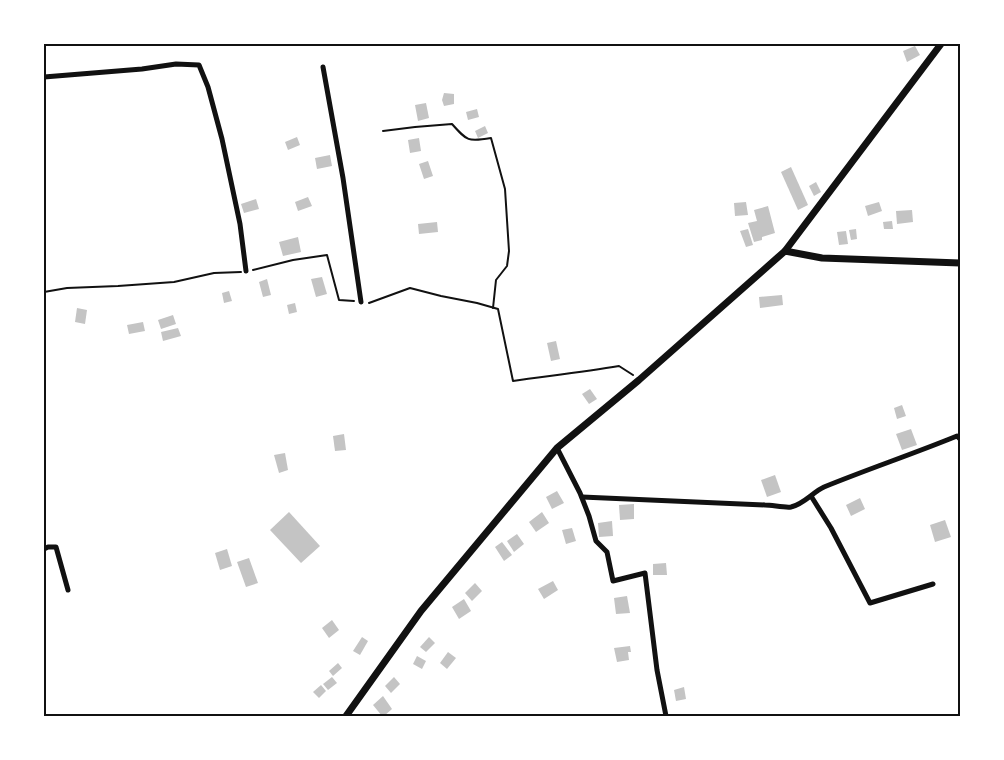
<svg xmlns="http://www.w3.org/2000/svg" width="1004" height="760" viewBox="0 0 1004 760" font-family="'Sofia Sans Condensed',sans-serif">
<rect width="100%" height="100%" fill="#fff"/>
<g fill="#c4c4c4">
<polygon points="915,46 920,55 907,62 903,51"/>
<polygon points="444,93 454,94 454,104 444,106 442,100"/>
<polygon points="426,103 429,118 418,121 415,105"/>
<polygon points="477,109 479,117 468,120 466,112"/>
<polygon points="485,126 488,133 478,138 475,131"/>
<polygon points="297,137 300,145 288,150 285,142"/>
<polygon points="419,138 421,151 410,153 408,140"/>
<polygon points="330,155 332,166 317,169 315,158"/>
<polygon points="428,161 433,176 424,179 419,164"/>
<polygon points="791,167 808,205 798,210 781,172"/>
<polygon points="816,182 821,192 814,196 809,186"/>
<polygon points="308,197 312,206 298,211 295,202"/>
<polygon points="256,199 259,209 244,213 241,204"/>
<polygon points="746,202 748,215 735,216 734,203"/>
<polygon points="879,202 882,211 868,216 865,206"/>
<polygon points="768,206 775,233 762,237 762,240 754,242 748,223 757,221 754,210"/>
<polygon points="912,210 913,222 897,224 896,211"/>
<polygon points="892,221 893,229 884,229 883,222"/>
<polygon points="437,222 438,232 419,234 418,224"/>
<polygon points="748,229 753,245 746,247 740,231"/>
<polygon points="856,229 857,239 851,240 849,230"/>
<polygon points="846,231 848,244 839,245 837,232"/>
<polygon points="298,237 301,252 283,256 279,242"/>
<polygon points="322,277 327,294 316,297 311,279"/>
<polygon points="267,279 271,295 263,297 259,282"/>
<polygon points="229,291 232,301 224,303 222,293"/>
<polygon points="782,295 783,305 760,308 759,297"/>
<polygon points="295,303 297,312 289,314 287,305"/>
<polygon points="77,308 87,310 85,324 75,322"/>
<polygon points="173,315 176,324 161,329 158,320"/>
<polygon points="143,322 145,331 129,334 127,325"/>
<polygon points="178,328 181,336 163,341 161,332"/>
<polygon points="556,341 560,359 551,361 547,343"/>
<polygon points="590,389 597,399 589,404 582,394"/>
<polygon points="902,405 906,416 897,419 894,408"/>
<polygon points="911,429 917,445 902,450 896,434"/>
<polygon points="344,434 346,450 335,451 333,436"/>
<polygon points="285,453 288,470 279,473 274,455"/>
<polygon points="775,475 781,492 767,497 761,480"/>
<polygon points="557,491 564,503 552,509 546,497"/>
<polygon points="860,498 865,509 851,516 846,505"/>
<polygon points="634,504 634,519 620,520 619,505"/>
<polygon points="289,512 320,546 301,563 270,530"/>
<polygon points="542,512 549,523 536,532 529,522"/>
<polygon points="945,520 951,537 935,542 930,525"/>
<polygon points="612,521 613,536 599,537 598,523"/>
<polygon points="572,528 576,541 566,544 562,530"/>
<polygon points="517,534 524,544 514,552 507,541"/>
<polygon points="502,542 512,555 504,561 495,547"/>
<polygon points="227,549 232,566 220,570 215,553"/>
<polygon points="249,558 258,583 246,587 237,562"/>
<polygon points="666,563 667,575 653,575 653,564"/>
<polygon points="553,581 558,590 544,599 538,589"/>
<polygon points="475,583 482,591 472,601 465,593"/>
<polygon points="627,596 630,613 616,614 614,598"/>
<polygon points="464,599 471,611 459,619 452,607"/>
<polygon points="332,620 339,630 329,638 322,628"/>
<polygon points="362,637 368,641 360,655 353,651"/>
<polygon points="429,637 435,643 426,652 420,647"/>
<polygon points="630,646 631,652 628,652 629,660 617,662 614,648"/>
<polygon points="448,652 456,658 447,669 440,663"/>
<polygon points="417,656 426,661 422,669 413,664"/>
<polygon points="338,663 342,668 333,676 329,671"/>
<polygon points="332,677 337,683 328,690 323,684"/>
<polygon points="394,677 400,684 391,693 385,686"/>
<polygon points="321,685 326,691 319,698 313,692"/>
<polygon points="684,687 686,699 676,701 674,690"/>
<polygon points="383,696 392,709 384,716 382,716 373,705"/>
</g>
<g fill="none" stroke-linecap="round" stroke-linejoin="round">
<g stroke="#111" stroke-width="2">
<path d="M383,131l32,-4 37,-3c15,17 16,18 39,14l14,51 4,62 -2,15 -11,14 -3,28"/>
<polyline points="253,270 293,260 327,255 339,300 354,301"/>
<polyline points="44,292 67,288 118,286 174,282 214,273 241,272"/>
<path d="M369,303l41,-15 31,8 36,7 21,6 15,72c35,-5 71,-9 106,-15l14,9"/>
</g>
<g stroke="#111" stroke-width="5">
<polyline points="323,67 343,178 361,302"/>
<polyline points="44,77 142,69 176,64 199,65 208,87 222,139 240,224 246,271"/>
<polyline points="557,448 580,493 589,516 596,541 607,552 613,581 645,573 657,670 666,716"/>
<polyline points="811,496 831,528 870,603 933,584"/>
<path d="M582,497l183,8c7,0 20,3 26,2 13,-3 22,-15 33,-20 44,-18 89,-33 133,-51l3,3"/>
<polyline points="44,549 48,547 56,547 68,590"/>
</g>
<g stroke="#111" stroke-width="7">
<polyline points="785,251 941,44"/>
<polyline points="346,716 421,611 557,448 639,380 785,251 822,258 960,263"/>
</g>
</g>
<rect width="1004" height="760" fill="none" stroke="#ffffff" stroke-width="90"/>
<rect x="45" y="45" width="914" height="670" fill="none" stroke="#111" stroke-width="2"/>
</svg>
